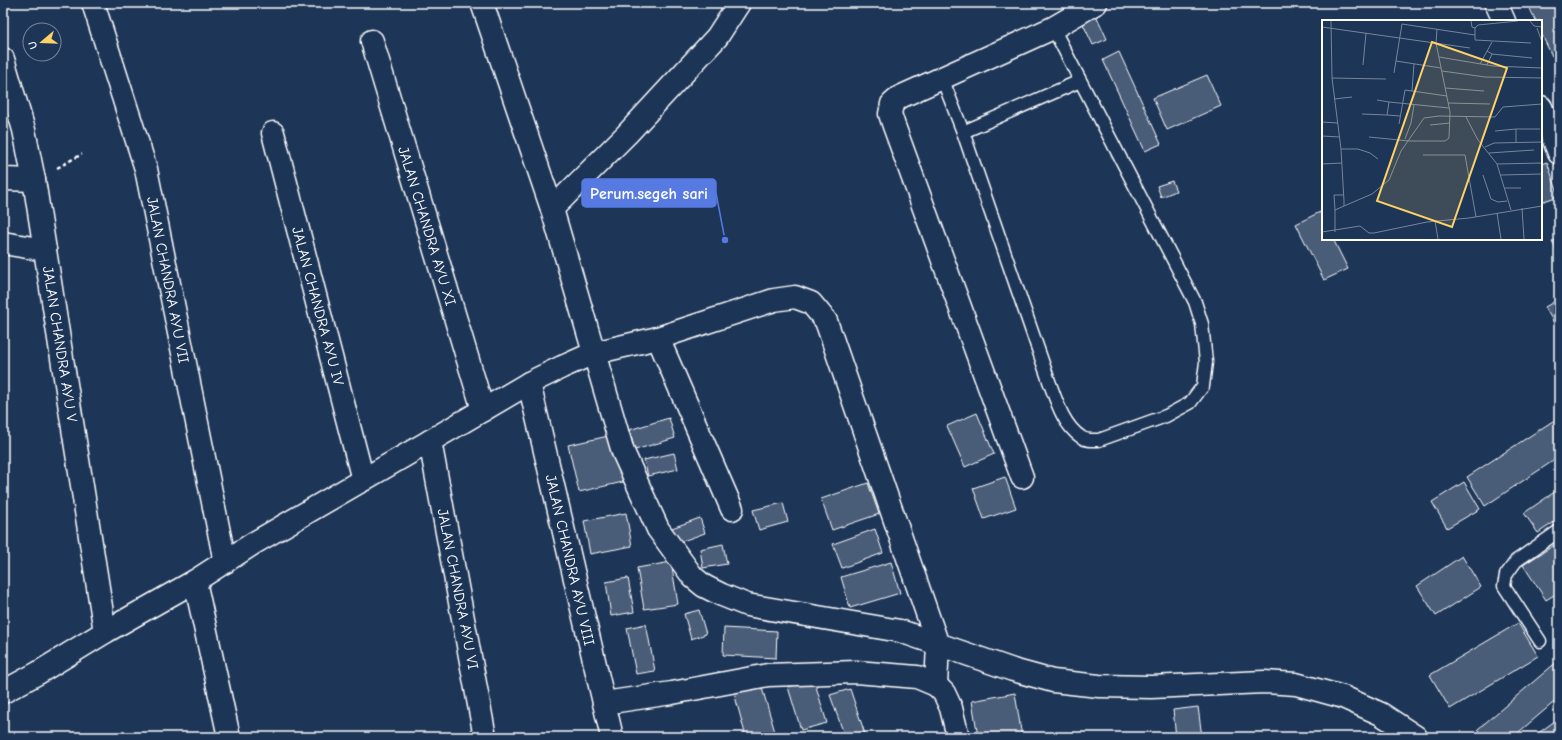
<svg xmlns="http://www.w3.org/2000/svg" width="1562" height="740" viewBox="0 0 1562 740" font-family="'Comic Neue',sans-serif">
<rect width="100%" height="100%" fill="#1d3557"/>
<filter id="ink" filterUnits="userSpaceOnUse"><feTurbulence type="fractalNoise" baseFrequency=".025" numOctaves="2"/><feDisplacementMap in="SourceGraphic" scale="8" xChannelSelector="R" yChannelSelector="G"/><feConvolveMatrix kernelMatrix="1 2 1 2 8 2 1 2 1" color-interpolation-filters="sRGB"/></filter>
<g filter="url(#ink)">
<g fill="#4a5d79" stroke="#fff">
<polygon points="1527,3 1559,3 1559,52 1552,56 1541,33 1541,21 1536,21"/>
<polygon points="1096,15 1107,39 1093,45 1082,22"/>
<polygon points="1119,52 1161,144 1145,151 1103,60"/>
<polygon points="1207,75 1221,106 1167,130 1153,98"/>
<polygon points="1547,162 1559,196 1541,202 1541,164"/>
<polygon points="1172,181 1176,191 1161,197 1157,186"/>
<polygon points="1320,212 1323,219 1323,239 1333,239 1348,269 1324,280 1296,224"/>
<polygon points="1559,238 1559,254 1552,242"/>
<polygon points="1559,299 1559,332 1545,307"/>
<polygon points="977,413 994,454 965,467 947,426"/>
<polygon points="1559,417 1559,457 1485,506 1467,477"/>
<polygon points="669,418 675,438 635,450 629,430"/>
<polygon points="613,435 623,482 579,492 568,445"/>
<polygon points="674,453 678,469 648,476 644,460"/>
<polygon points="1005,477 1016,508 984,519 973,488"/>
<polygon points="1464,482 1480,509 1447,528 1432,502"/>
<polygon points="868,483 879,514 832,530 821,499"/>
<polygon points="1559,489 1559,519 1538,533 1524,513"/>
<polygon points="783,503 788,522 759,530 753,510"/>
<polygon points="626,513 632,546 590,554 584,521"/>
<polygon points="700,518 705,533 674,544 669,529"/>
<polygon points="875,529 883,553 842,568 833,544"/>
<polygon points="1559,542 1559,592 1546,600 1523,565"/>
<polygon points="723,544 727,564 703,568 700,549"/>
<polygon points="1462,556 1481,587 1436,616 1417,586"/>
<polygon points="671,562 678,604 644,609 637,568"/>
<polygon points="891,562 900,593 850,608 841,577"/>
<polygon points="628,578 634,612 611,616 606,582"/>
<polygon points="699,610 706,634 691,639 684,614"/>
<polygon points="1518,623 1538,656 1450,709 1430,675"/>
<polygon points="646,624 655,671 636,674 627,628"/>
<polygon points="724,628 777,631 776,658 723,655"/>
<polygon points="1559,660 1559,698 1513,737 1485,737 1478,729"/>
<polygon points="814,680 827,723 801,730 788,687"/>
<polygon points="760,681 775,732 757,737 746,737 733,689"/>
<polygon points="850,689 866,737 845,737 830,695"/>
<polygon points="1015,693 1022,737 978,737 972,701"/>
<polygon points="1198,707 1202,737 1176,737 1173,710"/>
<polygon points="1559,718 1559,737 1533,737"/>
</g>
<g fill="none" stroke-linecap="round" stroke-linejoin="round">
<g stroke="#fff" stroke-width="15">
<g id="service">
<path d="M942,78l21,54 86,249c7,19 14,44 32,56 5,4 12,3 18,3l67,-24 24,-13 13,-17 3,-24 -4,-38 -7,-22 -142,-274"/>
<polyline points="963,132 1080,81"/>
<polyline points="1540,641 1504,586 1506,575 1516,561 1559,531"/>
</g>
</g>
<g stroke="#fff" stroke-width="25">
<g id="minor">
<polyline points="93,3 146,169 225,562"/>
<polyline points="482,3 552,209 623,452 658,529 693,577 704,586 722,595 747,605 900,631 1013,670 1053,681 1099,686 1151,687 1264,682 1296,684 1343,697 1381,714 1416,737"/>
<polyline points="372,41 483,410"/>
<polyline points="3,59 24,130 34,180 105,632"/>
<polyline points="273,133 363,480"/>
<polyline points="3,179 34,180"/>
<polyline points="552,209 627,134 717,37 739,3"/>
<polyline points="3,243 45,250"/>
<polyline points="658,338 732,509"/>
<polyline points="529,383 612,737"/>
<polyline points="430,441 485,737"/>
<polyline points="1022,477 894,126 890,114 892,104 900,97 1053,28 1096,3"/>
<polyline points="195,581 229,737"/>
<polyline points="3,692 38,673 105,632 195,581 254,543 430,441 529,383 562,367 594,353 658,338 774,300 795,297 811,303 826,321 938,645 936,685"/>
<polyline points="604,703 672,693 768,675 856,672 917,677 936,685 944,693 951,708 958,737"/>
</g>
</g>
<g stroke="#fff" stroke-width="25">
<g id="tertiary">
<polyline points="1496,3 1504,21"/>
<polyline points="1541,107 1559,153"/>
</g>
</g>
<polyline stroke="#fff" stroke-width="2.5" stroke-dasharray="4 3" stroke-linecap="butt" points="57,168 82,154"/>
<use href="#service" stroke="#1d3557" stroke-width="12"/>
<use href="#minor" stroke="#1d3557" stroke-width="22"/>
<use href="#tertiary" stroke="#1d3557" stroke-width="22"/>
</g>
</g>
<g text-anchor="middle" stroke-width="3" stroke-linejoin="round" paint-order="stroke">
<g font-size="15" fill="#fff" stroke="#1d3557">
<text transform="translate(427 226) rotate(73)" y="5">JALAN CHANDRA AYU XI</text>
<text transform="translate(168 280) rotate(79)" y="5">JALAN CHANDRA AYU VII</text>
<text transform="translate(318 306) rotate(75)" y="5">JALAN CHANDRA AYU IV</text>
<text transform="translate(60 344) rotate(81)" y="5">JALAN CHANDRA AYU V</text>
<text transform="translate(570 560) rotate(77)" y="5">JALAN CHANDRA AYU VIII</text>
<text transform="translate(458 589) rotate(79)" y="5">JALAN CHANDRA AYU VI</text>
</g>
</g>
<g transform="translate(1322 20)">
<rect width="220" height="220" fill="#1d3557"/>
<path fill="none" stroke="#77869a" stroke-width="1" d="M9,1l1,57 9,71 3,52v5l-9,4v22M149,1l1,6 3,1v12l56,3M208,1l4,5 8,1M0,7l148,21M153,8l3,-3 40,-4M215,8l5,14M165,31l5,3 40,4M117,37l54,9 49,2M74,41l45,7M158,44l12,-22M41,45l3,-32M165,45l5,-11M120,51l43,6 57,1M72,53l8,-49 73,11M10,58l54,1M123,68l39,3M90,71l2,-27M12,79l18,-2M55,80l12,2M126,83l42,1M40,94l25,1 2,-13 60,6M65,95l13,1M144,97l12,23 19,24 14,46M0,102l16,1M77,104l6,-34 42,6M108,105l20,-2M194,109h24M173,111l21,-2v13M0,116l18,1M47,117l40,4h36l4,-3 1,-26 -14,-69 1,-14M83,119l6,-16 3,-18M163,127l9,-4 48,-1M19,129h17l12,4 8,6M167,133l45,-3M101,135h42l11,62M0,144l20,-1M175,144l45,-1M161,155l8,24 7,3 9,-1M179,155l41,-1M183,168h16M22,186l28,-12 17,-14 12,-29 23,-33 15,-2 56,1 8,-10 39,-3M200,188l2,31M13,190l-1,-15h9M175,193l4,26M113,201l3,18M0,212l38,-6 9,7h5l53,-11 42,-4 73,-12"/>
<path fill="#ffd166" fill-opacity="0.15" stroke="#ffd166" stroke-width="2" d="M110,22l75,26 -55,159 -75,-26z"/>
<rect width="220" height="220" fill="none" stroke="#fff" stroke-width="2"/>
</g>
<path fill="none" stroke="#567ae2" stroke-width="1.5" d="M725 240L716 193"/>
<circle fill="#567ae2" stroke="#1d3557" stroke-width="1.5" cx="725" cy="240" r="4"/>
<rect fill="#567ae2" stroke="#567ae2" stroke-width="1.5" x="582" y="179" width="134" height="28" rx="4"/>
<g font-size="16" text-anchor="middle" font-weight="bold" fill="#fff">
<text x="649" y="199">Perum.segeh sari</text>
</g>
<rect width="1562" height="740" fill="none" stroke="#1d3557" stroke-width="16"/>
<rect x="8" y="8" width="1546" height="724" fill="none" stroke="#fff" stroke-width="1.5" filter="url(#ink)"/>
<g transform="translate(42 42) rotate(251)"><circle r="19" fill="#1d3557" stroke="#77869a"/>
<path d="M0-3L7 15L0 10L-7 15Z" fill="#ffd166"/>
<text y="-6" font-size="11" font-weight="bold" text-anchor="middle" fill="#ffffff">U</text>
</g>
</svg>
